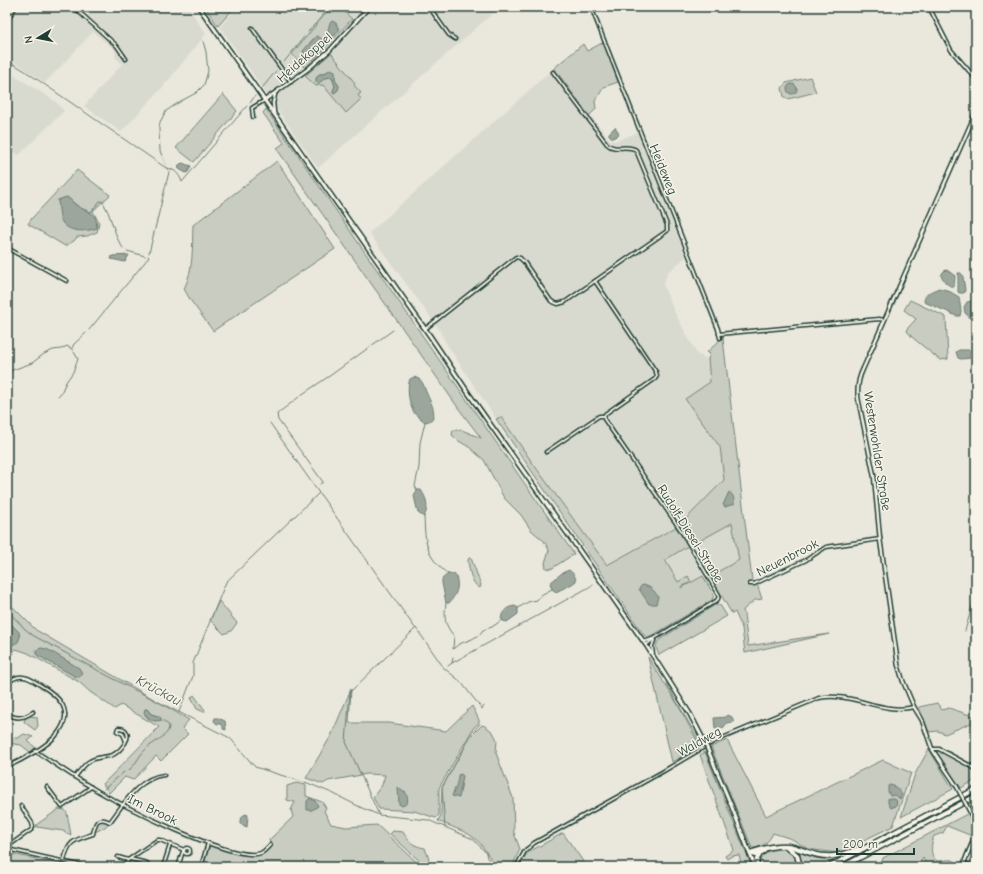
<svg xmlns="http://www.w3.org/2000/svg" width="983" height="874" viewBox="0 0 983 874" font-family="'Comic Neue',sans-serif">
<rect width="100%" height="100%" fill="#eae8dd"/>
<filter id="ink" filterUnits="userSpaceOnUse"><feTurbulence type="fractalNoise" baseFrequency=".025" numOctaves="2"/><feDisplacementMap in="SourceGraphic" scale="8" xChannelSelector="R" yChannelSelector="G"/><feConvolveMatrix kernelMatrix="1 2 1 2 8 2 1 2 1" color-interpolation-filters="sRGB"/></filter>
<g filter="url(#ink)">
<g fill="#d9dacf">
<polygon points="7,7 188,7 206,34 163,87 121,132 84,106 122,64 115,57 115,50 93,32 45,83 7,57"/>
<polygon points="237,7 500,7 318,168 220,27"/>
<polygon points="554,68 609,139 614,141 619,140 638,132 686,257 668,272 663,285 675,313 697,354 708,359 710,382 686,399 720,447 724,480 681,524 607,565 534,465 501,417 496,419 444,340 439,329 369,233"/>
<polygon points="7,71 55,101 64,111 19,155 12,151 7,156"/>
<polygon points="732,523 739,560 710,576 708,573 681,588 665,559"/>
</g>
<g fill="#c8ccc1" stroke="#74847a" fill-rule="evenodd">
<polygon points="205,7 235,7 218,26"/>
<path d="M331,7h8l13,12 -23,25 -24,24 -13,-14zM315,37l6,10 -13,13 1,-16z"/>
<polygon points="604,42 618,82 604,87 595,101 596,109 589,116 554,68 583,44 587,51"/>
<path d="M331,53l24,30 -1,2 7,8 -3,2 3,4 -15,14 -23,-28 -7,1 -11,-10zM330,70l5,3v7l4,6 -1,4 -4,3 -1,-2 2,-5 -3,-9c-6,-1 -10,4 -15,6l-1,-5 4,-4h3z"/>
<polygon points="810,77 816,92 788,99 784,97 782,88 786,83"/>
<polygon points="223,94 237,111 194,162 176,148"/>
<polygon points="266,109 518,474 574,554 551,569 546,568 545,563 549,550 544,541 531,530 521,515 504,498 484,460 469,447 457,440 452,435 453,430 462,430 481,438 459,409 279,152 277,148 284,143 263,113"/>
<path d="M277,161l58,88 -122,82 -22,-30 -7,-12c10,-21 8,-41 9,-64z"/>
<path d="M77,170l33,25 -17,16 6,12 -2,9 -10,4 -10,1 -3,4 -9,5 -37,-22 4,-6zM67,197l13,11 11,4 -32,-3 -1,-9z"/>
<polygon points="910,300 946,317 948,359 940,360 913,338 906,330 916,319 904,310"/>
<polygon points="723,335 724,337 723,339 752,580 757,584 762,599 755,600 743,610 744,614 748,646 829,634 745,653 742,628 735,612 732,614 710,576 739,560 732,523 694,544 681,524 724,480 720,447 685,399 710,382 708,359 710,354 707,352 717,343"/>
<polygon points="501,417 534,465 607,565 676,527 688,546 665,560 678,582 688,576 691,582 681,587 681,588 703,576 714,595 712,600 650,637 647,637 644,635 496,419"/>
<path d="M469,558h2l10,27 -1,3c-9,-4 -11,-19 -12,-28z"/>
<path d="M7,601l29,29 153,90 -7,8 6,6 -27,27 -5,-5 -23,24 -8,-3 -16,16 -6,-9 56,-57 -38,-22 -6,4 -25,-17 -11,-10 -51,-29 -12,-4 -9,11v-19l2,2 10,-11 -12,-12zM147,709l4,5 7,2 -2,5 -7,-2 -4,-4z"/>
<polygon points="219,601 237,623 231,631 224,634 210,620"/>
<path d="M715,605h5l7,11 -68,39c-3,-6 -4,-10 0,-15z"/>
<polygon points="648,657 678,705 700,746 672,762"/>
<polygon points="351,689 349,723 389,723 446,731 472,706 479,720 479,723 474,727 439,788 439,815 436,818 414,811 379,809 373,797 382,785 385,775 367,774 328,781 323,784 306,778 331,736"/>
<polygon points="194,695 205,710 204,712 197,709 191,698"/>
<polygon points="937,703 942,710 949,708 976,717 976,721 945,734 938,731 929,732 919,707"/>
<polygon points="30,716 37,717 38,726 35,730 24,722 25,719"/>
<path d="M482,725l3,1 8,6 4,8 -1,13 17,45 1,35 6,16 -8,18h-16c-8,-10 -12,-22 -23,-30 -8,-6 -24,-11 -35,-16l3,-6 1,-27 28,-51z"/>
<polygon points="24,734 33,737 28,741 36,748 30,752 21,745 7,743 7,737 18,738"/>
<path d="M727,740l39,76 117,-56 28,13 -18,53 -56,27 -29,-4 -16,-10 -19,-6c-3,8 -12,16 -21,15l-41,-101z"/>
<polygon points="940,747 976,766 976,780 961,788 935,750"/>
<polygon points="929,749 953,789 901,817 915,774"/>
<polygon points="705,752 746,853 752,867 742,867 739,855 732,856 727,859 725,856 734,850 700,755"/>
<path d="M296,783l10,2v11l16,6 4,6 -2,3 7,13 15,3 31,-2 45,42h-219l7,-22c19,6 45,19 61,1l-2,-6 24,-23 -2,-7 4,-8 -8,-2v-14z"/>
<polygon points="59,809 64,809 67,813 71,835 63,831 37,827 36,825"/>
<path d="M969,813l5,13 -2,10 -25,-10 -4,7 -9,3c-3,7 -5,24 5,25 4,0 8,-2 13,-1 3,1 6,3 9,4v3h-41l5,-5 -2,-4 -5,8 2,1h-39l2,-9z"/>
<path d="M102,820l7,3 -4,4 -10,5c-1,-6 1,-10 7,-12z"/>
<path d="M393,831l10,1c6,10 10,14 22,16l4,11 -5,6 -34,-31z"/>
<polygon points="563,833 587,867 519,867 527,853"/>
<path d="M778,848c12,1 20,6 20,19h-38l-2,-8c5,-7 12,-9 20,-11z"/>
<path d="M797,850c18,8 24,10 44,6l-21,11h-17l-4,-13 -4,-3z"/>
<polygon points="7,853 75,867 7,867"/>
</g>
<g fill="#9ca69c" stroke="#6a7c72">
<path d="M332,21l4,2 3,7 -4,5 -4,2 -3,-2c0,-4 0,-11 4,-14z"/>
<polygon points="317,36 322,39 323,43 308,60 305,58 303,51 315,37"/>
<path d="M331,69l4,2v9l4,6 -1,4 -4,3 -1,-2 2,-5 -3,-9 -7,1 -7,6c-4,-3 -1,-8 1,-10h4z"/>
<circle cx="792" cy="89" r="5"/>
<polygon points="615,127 619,134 613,138 609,135 609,133"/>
<polygon points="183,163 187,165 189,165 191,166 188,172 186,173 179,169 178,166 180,164"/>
<path d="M67,197c4,3 8,8 12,10 12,7 17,4 18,21 -10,4 -28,5 -35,-6 -3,-5 -3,-16 -4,-22z"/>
<polygon points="129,255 125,262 111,259 112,256"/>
<path d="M947,270l8,6 -1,11c-7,-1 -10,-6 -13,-12l3,-4z"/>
<polygon points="958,273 961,273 963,277 965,290 964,293 959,293 958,292"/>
<path d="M939,288l8,2 12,7 2,14 -1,5h-4l-10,-5 -22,-9c0,-9 8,-11 15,-14z"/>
<polygon points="976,300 976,323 965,313 964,307 967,302"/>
<polygon points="959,350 973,350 974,356 971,356 971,358 961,359 958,358 956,352"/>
<path d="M414,377c3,1 6,2 8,5 2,3 3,8 5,12 4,9 14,26 -2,28 -3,-3 -7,-5 -10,-8 -6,-8 -9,-26 -5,-35z"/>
<path d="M417,490h4c6,9 8,17 3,27l-6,-4 -4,-17z"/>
<path d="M729,492c5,3 5,7 5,12l-9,3 -2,-2z"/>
<path d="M569,570c4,3 6,5 7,11l-4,3 -16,8 -4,-3 -2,-6 12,-10z"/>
<path d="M448,574h7c5,12 2,20 -6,29h-3l-4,-20v-4z"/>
<path d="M642,585c8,1 12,5 16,12l-2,7h-7l-10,-15z"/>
<path d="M515,606l3,2v6l-11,8 -4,-1 -2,-4c3,-7 6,-10 14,-11z"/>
<polygon points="7,620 19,632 20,637 18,642 12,645 7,641"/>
<polygon points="41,648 47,649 79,668 81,671 82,675 79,677 76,677 37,655 36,650"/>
<path d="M145,709h2l4,5 7,2 3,2v2c-7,3 -13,-2 -17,-7z"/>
<polygon points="728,715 732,717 734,722 727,723 723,728 715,729 714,718 726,717"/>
<polygon points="215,718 218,718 225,721 226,730 223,729 223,726 221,724 217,724 214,721"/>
<path d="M461,774l2,2 -4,22 -7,-2c3,-8 6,-13 6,-21z"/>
<path d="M890,785c6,1 9,5 12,10l-2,4 -5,-4 -5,1 -2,-5v-5z"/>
<path d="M398,787l4,4h3c3,6 5,13 -3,15l-3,-2z"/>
<polygon points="310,798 315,801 318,806 312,810 307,810 307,801"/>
<polygon points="888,798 895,799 897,801 896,806 891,808 888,803"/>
<polygon points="245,814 248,815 247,827 240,824 240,820"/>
</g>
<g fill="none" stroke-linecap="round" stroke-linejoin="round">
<g stroke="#6a7c72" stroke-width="1">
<polyline points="308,32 330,7"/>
<path d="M7,60l18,11 141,97c9,1 13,6 16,14l65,-76"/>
<polyline points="284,62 304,37"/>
<polyline points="263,87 276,71"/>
<polyline points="250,103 255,96"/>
<polyline points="91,212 100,201 103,202 108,212 118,240 123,248"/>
<polyline points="127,251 145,256"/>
<polyline points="149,253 169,172 160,151 159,129 160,122 166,111 181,101 196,93 204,85 208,71 206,52 203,41"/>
<polyline points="89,330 149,257 148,256"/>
<polyline points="72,348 74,344 86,333"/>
<polyline points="7,372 32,363 44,354 53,350 61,349 67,346 73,350"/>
<polyline points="58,396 61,393 66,382 73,372 78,359 74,352"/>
<polyline points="320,484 323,482 278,420 277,414 304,393 331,375 393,330"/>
<polyline points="417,490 415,486 419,467 420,443 425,422"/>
<polyline points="320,494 415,628"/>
<path d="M424,517c1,26 2,40 24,57"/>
<path d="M446,603c-2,15 -2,21 8,33l-1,12"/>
<polyline points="518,608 528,602 537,600 541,595 552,589"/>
<polyline points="7,610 25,629 34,636 125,685 230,738 255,767 303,782"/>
<polyline points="965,631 974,599"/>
<polyline points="453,649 459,644 472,639 479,635 483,630 492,627 502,620"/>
<polyline points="452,663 593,585"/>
<polyline points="448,666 452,663 453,658"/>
<polyline points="666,683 697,737 697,741 677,761"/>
<polyline points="179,712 193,676 193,663 226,582 319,493 270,423"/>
<path d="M148,747c8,-6 34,-19 13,-27"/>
<path d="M129,770c6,-4 10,-15 17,-21"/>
<polyline points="305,782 332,793 362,808 379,815 428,820 473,839 486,853 487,858 496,867"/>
<polyline points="104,789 124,772"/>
<polyline points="379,815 346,742 350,692 416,628 444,668 461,682 482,709 484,706"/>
<polyline points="562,827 673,764"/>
<path d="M445,828l-3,-41 18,-32c4,-4 4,-8 6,-12 3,-7 9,-14 14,-19"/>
<polyline points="524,848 534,842"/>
<polyline points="514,867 523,850"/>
</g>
<g stroke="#1f3d34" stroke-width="5">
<g id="minor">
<polyline points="71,7 78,11 117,46 126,59"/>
<polyline points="429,7 449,35 455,39"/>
<polyline points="591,7 718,329 720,338"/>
<polyline points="929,7 951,50 976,79"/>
<polyline points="252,28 291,82"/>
<polyline points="253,117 252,108 265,100"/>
<polyline points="7,248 67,281"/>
<polyline points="595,281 656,372 657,376 655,379 605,414 604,419 680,529 719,595 718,599 716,601 655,638 644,642"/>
<path d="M425,329l91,-72 4,1 4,4 27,39 7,3 7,-2 102,-71v-6l-31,-75c-9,-6 -21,2 -29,-6l-54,-72"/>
<polyline points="719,334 879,319 884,320"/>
<polyline points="546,452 599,416 604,416"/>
<polyline points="750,584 754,584 806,560 826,547 880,539"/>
<polyline points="646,645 654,639"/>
<polyline points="653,656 652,646 655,638"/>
<path d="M7,684c4,-4 10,-8 16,-7 6,0 12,5 17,8 19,11 35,26 18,48 -8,12 -38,28 -51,34"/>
<path d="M7,713c9,7 17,5 26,-1"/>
<polyline points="932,749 939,749 976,769"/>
<path d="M35,751c19,12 37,25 56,36 27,17 143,76 170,66 4,-2 6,-5 9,-8"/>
<path d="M75,777c5,-6 9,-13 15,-16 14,-8 23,1 35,-18 2,-3 4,-8 1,-12 -2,-3 -5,-3 -8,-3l-1,3 6,3 3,7"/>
<polyline points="47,787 62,807 91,787"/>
<polyline points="7,847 31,830 33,827 32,823 21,806"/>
<circle cx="187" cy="851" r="3"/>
<polyline points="7,849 88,867"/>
<polyline points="118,857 128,860"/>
<polyline points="130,859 147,863"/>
<path d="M64,861c4,-20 10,-21 29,-27 2,-11 4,-19 17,-12 14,-19 30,-45 54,-47"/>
<polyline points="164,864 170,845"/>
<polyline points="964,864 976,866"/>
<polyline points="125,867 128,860 157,840 160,840 184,850"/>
<polyline points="178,867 183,851"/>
<polyline points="201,867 208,843"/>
<path d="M516,867l9,-16 9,-8 128,-71 51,-30 106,-44c33,-7 62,17 95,9"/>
</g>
</g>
<g stroke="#1f3d34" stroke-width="5.5">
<g id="tertiary">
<polyline points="7,21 15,7"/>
<polyline points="265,100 308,69 330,50 369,7"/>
<polyline points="274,113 273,103 275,94"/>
<path d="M956,785l-24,-36 -10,-29 -8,-13 -11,-26 -5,-16 -18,-126 -6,-63 -16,-78c-1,-11 0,-19 5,-29l113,-257"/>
<path d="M963,867c6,-23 19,-30 7,-55"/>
</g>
</g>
<g stroke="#1f3d34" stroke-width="6">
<g id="secondary">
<polyline points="199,7 430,336 469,394 646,645 690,714 704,741"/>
<polyline points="708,750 731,805 755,867"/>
</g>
</g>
<g stroke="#1f3d34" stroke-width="7">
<g id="motorway">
<polyline points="787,847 797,855 800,867"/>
<path d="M750,853c12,-4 30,-10 43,-6 11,3 21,9 33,9 11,1 22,-3 33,-7"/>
<polyline points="750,853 756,855 764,851"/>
<polyline points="756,867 757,859 760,854"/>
<polyline points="829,867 976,789"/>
<polyline points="842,867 976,796"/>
</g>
</g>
<use href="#minor" stroke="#f7f3e8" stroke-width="2"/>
<use href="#tertiary" stroke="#f7f3e8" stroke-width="2.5"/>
<use href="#secondary" stroke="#f7f3e8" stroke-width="3"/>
<use href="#motorway" stroke="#f7f3e8" stroke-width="4"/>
<g stroke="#1f3d34" stroke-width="5.5" stroke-linecap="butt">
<polyline id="tertiary-bridge" points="956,785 970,812"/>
</g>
<g stroke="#1f3d34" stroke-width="6" stroke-linecap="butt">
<polyline id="secondary-bridge" points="704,741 708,750"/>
</g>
<use href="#tertiary-bridge" stroke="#f7f3e8" stroke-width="2.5"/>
<use href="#secondary-bridge" stroke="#f7f3e8" stroke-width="3"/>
</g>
</g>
<g text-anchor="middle" stroke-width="3" stroke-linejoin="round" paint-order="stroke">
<g font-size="13" fill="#1f3d34" stroke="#f7f3e8">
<text transform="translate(304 57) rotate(-41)" y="5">Heidekoppel</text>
<text transform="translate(664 169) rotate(68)" y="5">Heideweg</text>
<text transform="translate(878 451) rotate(81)" y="5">Westerwohlder Straße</text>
<text transform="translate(691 533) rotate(58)" y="5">Rudolf-Diesel-Straße</text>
<text transform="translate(787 557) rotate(-27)" y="5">Neuenbrook</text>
<text transform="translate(699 741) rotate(-29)" y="5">Waldweg</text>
<text transform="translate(153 809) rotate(26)" y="5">Im Brook</text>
</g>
<g font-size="14" font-style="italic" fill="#445c53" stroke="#f7f3e8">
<text transform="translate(159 690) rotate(28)" y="5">Krückau</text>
</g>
</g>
<rect width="983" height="874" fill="none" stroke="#f7f3e8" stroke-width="24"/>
<rect x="12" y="12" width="959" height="850" fill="none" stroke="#1f3d34" stroke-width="1.5" filter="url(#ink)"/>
<g transform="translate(38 38) rotate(260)" stroke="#f7f3e8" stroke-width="3" paint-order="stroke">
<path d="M0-3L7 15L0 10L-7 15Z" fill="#1f3d34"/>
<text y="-6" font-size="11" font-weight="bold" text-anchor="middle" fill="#1f3d34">N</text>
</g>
<path d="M837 848v6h77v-6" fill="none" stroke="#1f3d34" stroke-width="2"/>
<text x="843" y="848" font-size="12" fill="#1f3d34" stroke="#f7f3e8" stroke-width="3" paint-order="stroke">200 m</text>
</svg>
